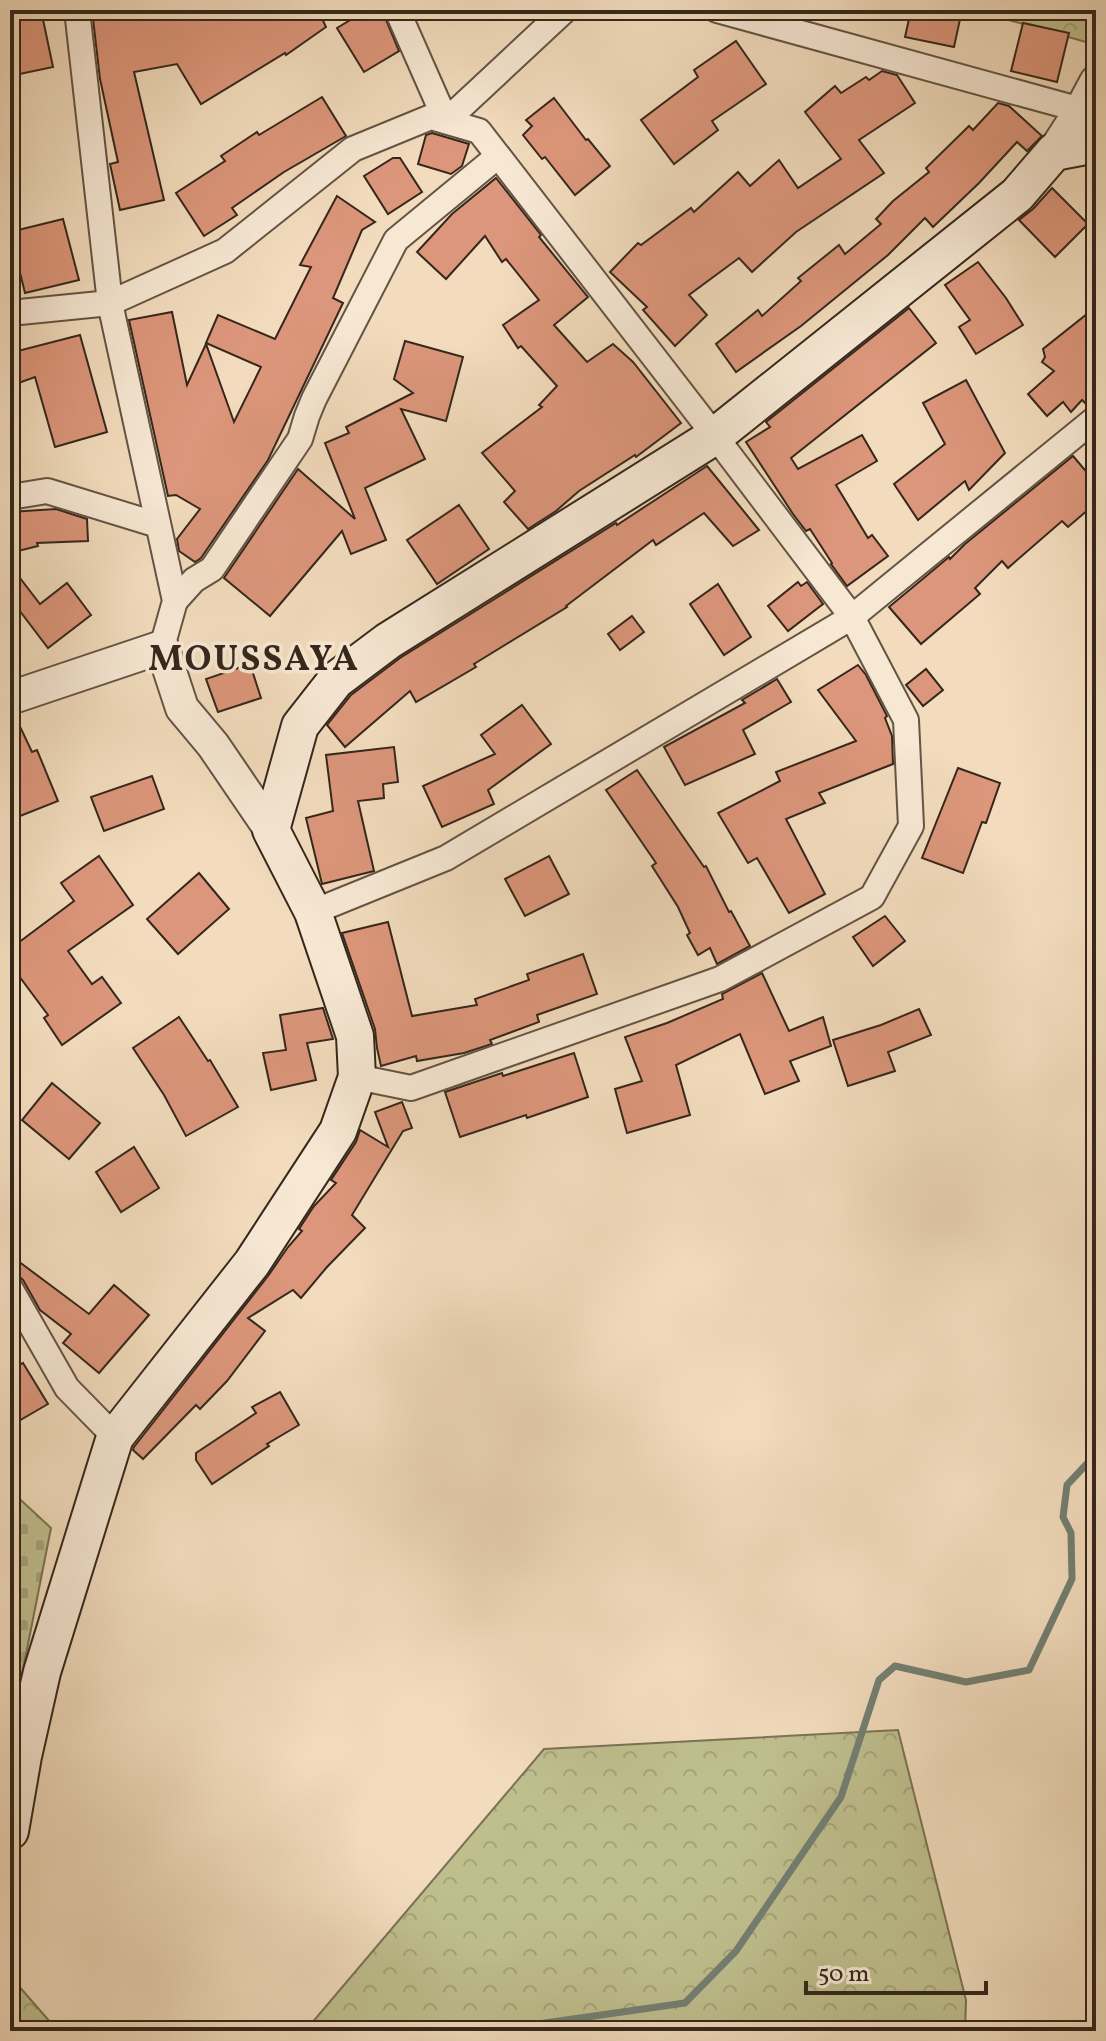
<svg xmlns="http://www.w3.org/2000/svg" width="1106" height="2041" viewBox="0 0 1106 2041" font-family="Vollkorn,serif">
<defs>
<pattern id="forest-crowns" width="20" height="18" patternUnits="userSpaceOnUse" patternTransform="scale(2)"><rect width="20" height="18" fill="#bfbf8e"/><path d="M2 6a3 3 0 1 1 6 0M12 15a3 3 0 1 1 6 0" fill="none" stroke="#a5a47a"/></pattern>
<pattern id="cemetery-stones" width="16" height="16" patternUnits="userSpaceOnUse" patternTransform="scale(2)"><rect width="16" height="16" fill="#bfbf8e"/><path d="M2 7V4a2 2 0 0 1 4 0v3zM10 15v-3a2 2 0 0 1 4 0v3z" fill="#a5a47a"/></pattern>
</defs>
<rect width="100%" height="100%" fill="#f2dcbd"/>
<filter id="stains"><feTurbulence type="fractalNoise" baseFrequency=".0025" numOctaves="4"/><feColorMatrix values="0 0 0 0 .2 0 0 0 0 .09 0 0 0 0 .02 0 0 0 .5 -.17"/></filter>
<radialGradient id="worn" r=".72"><stop offset=".6" stop-color="#630" stop-opacity="0"/><stop offset="1" stop-color="#630" stop-opacity=".3"/></radialGradient>
<g fill="url(#forest-crowns)" stroke="#7a7355" stroke-width="2">
<polygon points="974,10 1096,10 1096,45"/>
<polygon points="898,1730 966,2000 965,2031 305,2031 544,1749"/>
<polygon points="10,1976 58,2031 10,2031"/>
</g>
<polygon fill="url(#cemetery-stones)" stroke="#7a7355" stroke-width="2" points="10,1490 51,1528 10,1735"/>
<g fill="none" stroke-linecap="round" stroke-linejoin="round">
<polyline stroke="#738073" stroke-width="7" points="528,2031 538,2024 685,2003 736,1951 841,1797 879,1680 895,1666 966,1682 1029,1670 1072,1579 1071,1533 1063,1517 1067,1485 1096,1454"/>
</g>
<g fill="#dc967b" stroke="#35271c" stroke-width="2">
<polygon points="10,10 41,10 53,67 10,76"/>
<polygon points="92,10 318,10 326,27 286,55 285,53 201,104 177,64 134,72 164,200 120,210 110,164 118,162 100,79"/>
<polygon points="367,10 382,10 399,51 364,72 337,28"/>
<polygon points="911,10 962,10 954,47 905,37"/>
<polygon points="1023,23 1069,33 1057,82 1011,71"/>
<polygon points="736,41 766,84 712,121 718,130 674,164 641,120 698,77 694,70"/>
<polygon points="882,71 897,75 915,103 859,140 884,173 796,232 752,272 739,258 689,295 707,315 675,346 643,310 647,307 610,272 638,243 641,245 691,208 694,212 738,172 750,186 779,160 798,188 841,159 805,112 835,86 841,93 866,77 869,80"/>
<polygon points="322,97 346,136 284,172 232,208 237,215 204,236 176,193 225,161 221,156 257,132 259,135"/>
<polygon points="554,98 586,140 588,139 610,166 575,195 545,157 542,159 523,135 532,126 526,120"/>
<polygon points="998,103 1009,106 1042,136 1027,151 1017,142 979,183 933,227 925,218 888,255 801,326 736,372 716,344 758,310 762,316 801,281 798,278 839,245 845,254 881,224 876,219 893,201 929,172 926,168 969,126 973,130"/>
<polygon points="432,133 469,144 462,166 451,174 418,164 426,135"/>
<polygon points="393,158 400,158 422,192 388,214 364,176"/>
<polygon points="496,178 541,235 539,237 588,297 554,325 587,362 613,344 633,362 681,423 636,457 635,455 579,491 556,511 528,529 504,502 515,491 482,453 542,407 539,405 557,386 521,346 518,348 503,325 539,300 506,259 502,262 485,236 446,279 417,252 452,214"/>
<polygon points="1052,188 1088,224 1055,257 1019,220 1033,209"/>
<polygon points="337,196 375,222 362,230 333,298 343,303 268,460 201,558 195,562 179,551 177,539 200,509 176,495 168,496 129,320 172,312 187,385 206,344 234,422 261,367 206,343 218,315 275,339 311,267 300,265"/>
<polygon points="63,219 79,280 25,293 10,232"/>
<polygon points="978,262 1006,298 1023,325 976,354 959,327 970,320 945,285"/>
<polygon points="909,308 936,343 791,458 798,469 862,435 877,461 836,485 868,538 872,535 888,556 847,586 831,564 832,563 810,529 806,531 793,514 746,442 770,427 766,422"/>
<polygon points="1087,314 1096,326 1096,395 1085,403 1082,400 1071,412 1063,402 1047,416 1028,394 1054,371 1042,362 1045,357 1043,349"/>
<polygon points="80,335 107,432 55,447 35,377 10,386 10,353"/>
<polygon points="405,341 463,357 446,421 401,409 425,459 365,488 386,540 351,554 342,531 270,616 224,578 298,469 355,519 325,443 349,433 346,427 413,393 394,379"/>
<polygon points="966,380 1005,453 969,490 965,481 918,520 894,484 945,444 923,403"/>
<polygon points="1073,456 1096,483 1096,503 1068,527 1062,521 1008,568 1002,561 975,588 980,594 921,644 889,607 949,557 950,559 965,544"/>
<polygon points="707,466 759,530 733,546 704,513 656,545 653,540 566,606 567,607 474,664 476,667 416,702 410,691 345,747 327,725 351,695 400,658 616,523 617,525"/>
<polygon points="459,505 489,549 437,584 407,540"/>
<polygon points="56,509 87,519 88,541 37,543 38,546 10,553 10,512"/>
<polygon points="10,565 40,604 67,583 91,615 48,648 10,598"/>
<polygon points="798,582 801,586 807,582 823,604 788,631 768,606"/>
<polygon points="718,584 751,637 724,655 690,604"/>
<polygon points="632,616 644,632 620,650 608,634"/>
<polygon points="250,664 261,698 218,712 206,679"/>
<polygon points="858,665 866,675 887,716 885,718 892,736 893,764 819,793 825,803 786,819 825,894 789,913 757,858 748,863 718,813 780,781 776,772 856,741 818,690"/>
<polygon points="926,669 943,690 923,706 906,685"/>
<polygon points="777,679 791,702 743,730 755,754 685,785 664,747 745,703 742,700"/>
<polygon points="522,705 551,744 488,790 494,804 442,827 423,786 495,754 481,735"/>
<polygon points="10,716 15,716 32,752 37,750 58,801 10,820"/>
<polygon points="394,747 398,782 383,784 384,798 358,801 374,871 322,884 306,818 333,811 326,755"/>
<polygon points="958,768 1000,783 986,823 982,822 963,873 922,858"/>
<polygon points="637,770 704,867 706,866 729,912 731,911 750,946 717,964 710,948 698,955 687,935 690,933 678,907 652,866 656,863 606,790"/>
<polygon points="152,776 164,809 104,831 91,797"/>
<polygon points="99,856 133,905 68,951 92,984 102,977 121,1003 62,1045 44,1018 48,1015 10,964 10,949 74,901 61,883"/>
<polygon points="549,856 569,894 525,916 505,879"/>
<polygon points="199,873 229,909 178,954 147,919"/>
<polygon points="885,916 905,941 873,966 853,937"/>
<polygon points="388,922 412,1016 477,1005 475,999 529,980 527,974 583,954 597,994 537,1015 539,1022 490,1040 492,1044 464,1053 417,1061 416,1056 381,1066 377,1048 375,1029 342,933"/>
<polygon points="762,973 789,1031 823,1017 831,1046 790,1061 799,1081 765,1094 740,1034 676,1065 690,1115 627,1133 615,1089 642,1081 625,1037 667,1023 723,999 722,994"/>
<polygon points="323,1008 333,1039 307,1043 316,1080 271,1090 263,1053 286,1050 280,1015"/>
<polygon points="919,1009 931,1035 888,1052 895,1071 848,1086 833,1040 881,1025"/>
<polygon points="179,1017 208,1061 210,1060 238,1107 186,1136 164,1095 133,1048"/>
<polygon points="574,1053 588,1097 527,1118 526,1115 460,1137 445,1092 502,1073 503,1076"/>
<polygon points="52,1083 100,1123 69,1159 22,1120"/>
<polygon points="402,1102 412,1128 403,1131 352,1215 365,1228 327,1267 301,1298 293,1290 248,1318 265,1331 227,1381 200,1409 196,1405 143,1459 133,1450 134,1447 268,1276 288,1247 302,1231 299,1229 314,1206 336,1183 331,1180 356,1142 360,1130 388,1147 375,1112"/>
<polygon points="134,1147 159,1188 121,1212 96,1172"/>
<polygon points="10,1255 89,1314 114,1285 149,1315 99,1373 63,1343 71,1334 40,1310 23,1280 17,1275 10,1273"/>
<polygon points="23,1363 48,1404 10,1426 10,1371"/>
<polygon points="280,1392 299,1425 267,1444 269,1446 212,1484 196,1460 196,1453 256,1413 252,1407"/>
</g>
<g fill="none" stroke-linecap="round" stroke-linejoin="round">
<g stroke="#645444" stroke-width="28">
<g id="minor">
<polyline points="77,10 110,303 175,601 162,647"/>
<polyline points="397,10 446,121 565,10"/>
<polyline points="717,10 1081,110"/>
<polyline points="10,313 110,303 225,251 353,149 431,117 479,131 715,436 852,617 906,720 911,826 872,897 720,979 411,1088 357,1077"/>
<polyline points="10,497 47,491 158,525"/>
<polyline points="175,601 194,580 212,569 300,439 307,416 314,399 396,240 498,156"/>
<polyline points="313,912 446,858 852,617 1096,418"/>
<polyline points="10,1288 67,1388 115,1437"/>
</g>
</g>
<g stroke="#645444" stroke-width="36">
<g id="tertiary">
<polyline points="1054,152 1081,110 1096,82"/>
<polyline points="10,698 162,647 182,708 213,745 271,830"/>
</g>
</g>
<g stroke="#35271c" stroke-width="40">
<polyline id="secondary" points="10,1831 23,1756 42,1672 115,1437 252,1263 338,1131 357,1077 355,1036 313,912 271,830 300,726 336,680 388,641 715,436 1017,195 1054,152 1096,144"/>
</g>
<use href="#minor" stroke="#f7e8d4" stroke-width="24"/>
<use href="#tertiary" stroke="#f7e8d4" stroke-width="32"/>
<use href="#secondary" stroke="#f7e8d4" stroke-width="36"/>
</g>
<g text-anchor="middle" stroke-width="7" stroke-linejoin="round" paint-order="stroke">
<g font-size="36" font-weight="bold" letter-spacing="2" fill="#35271c" stroke="#f7e8d4">
<text x="254" y="670">MOUSSAYA</text>
</g>
</g>
<rect width="1106" height="2041" fill="none" stroke="#f2dcbd" stroke-width="40"/>
<rect x="12" y="12" width="1082" height="2017" fill="none" stroke="#35271c" stroke-width="4"/>
<rect x="20" y="20" width="1066" height="2001" fill="none" stroke="#35271c" stroke-width="2"/>
<path d="M806 1981v12h180v-12" fill="none" stroke="#35271c" stroke-width="4"/>
<text x="818" y="1981" font-size="24" fill="#35271c" stroke="#f7e8d4" stroke-width="6" paint-order="stroke">50 m</text>
<rect width="100%" height="100%" filter="url(#stains)"/>
<rect width="100%" height="100%" fill="url(#worn)"/>
</svg>
